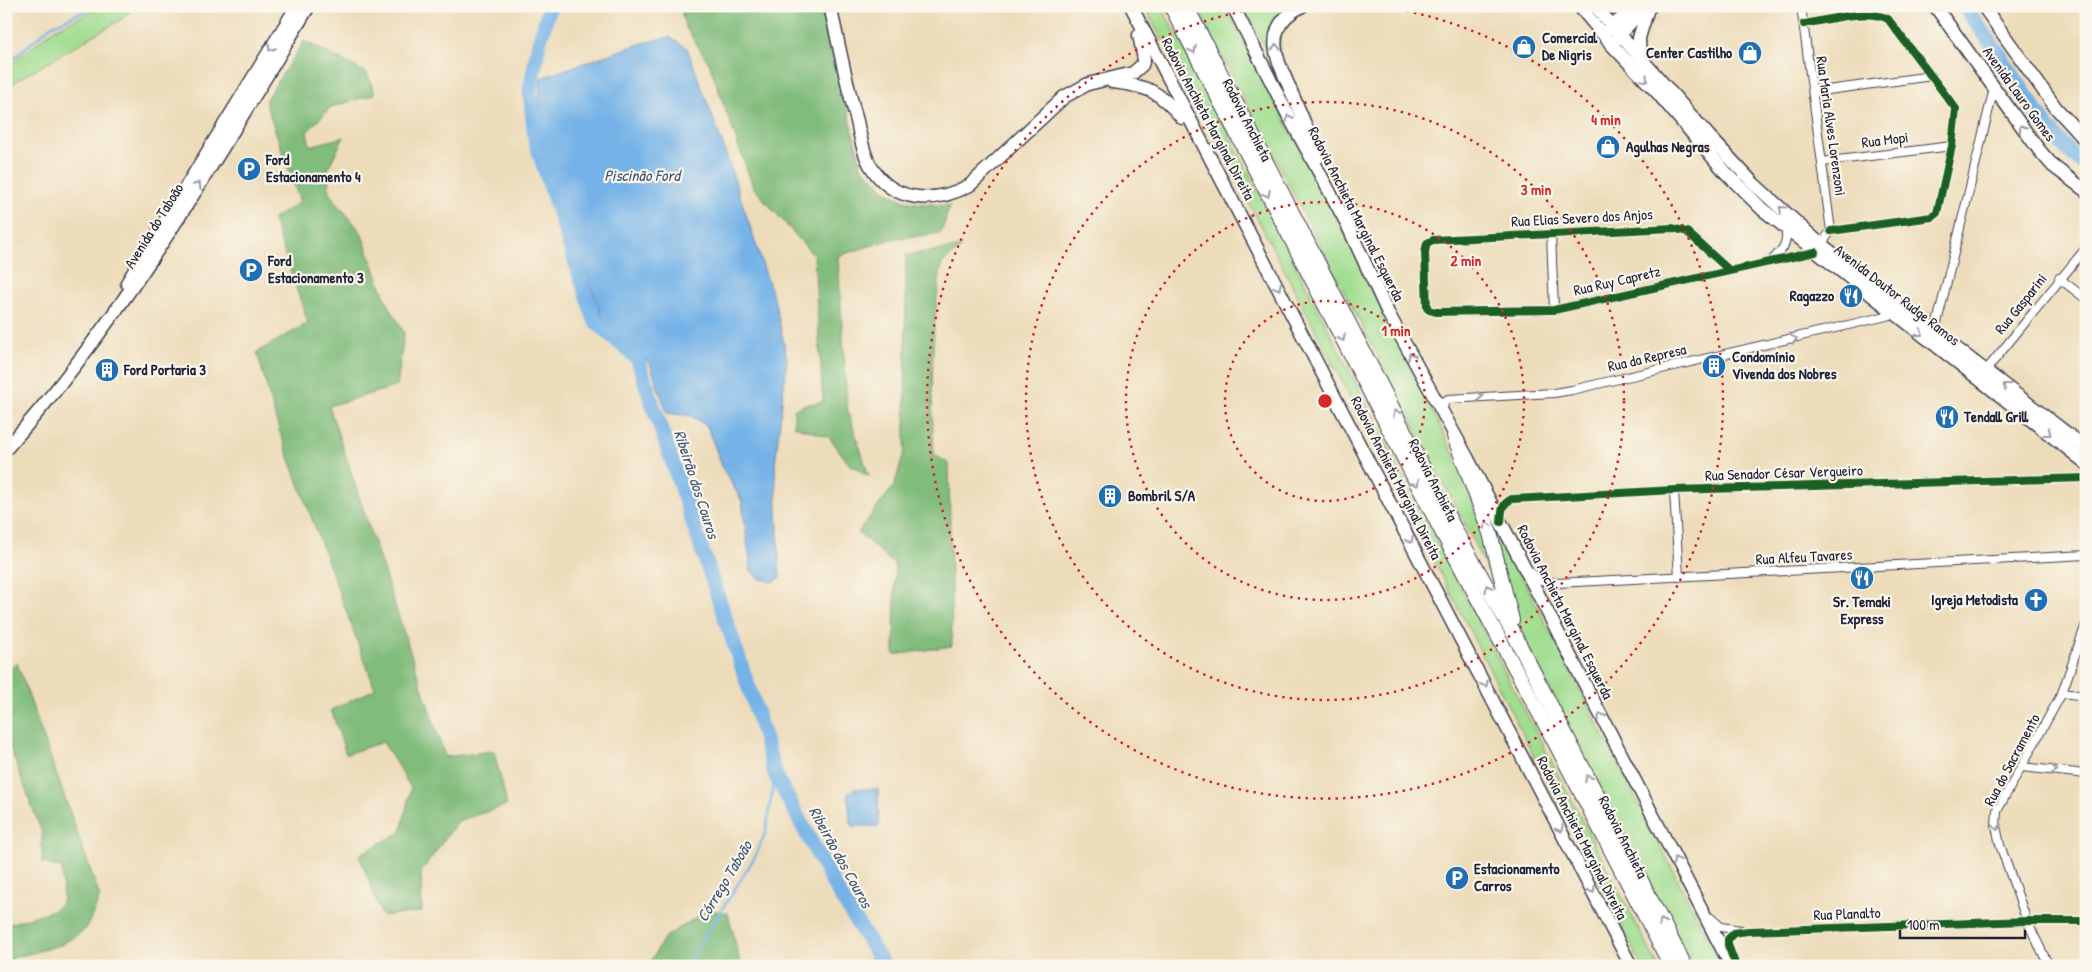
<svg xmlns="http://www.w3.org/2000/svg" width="2092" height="972" viewBox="0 0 2092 972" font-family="'Patrick Hand',sans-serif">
<rect width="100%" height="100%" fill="#fbf7ec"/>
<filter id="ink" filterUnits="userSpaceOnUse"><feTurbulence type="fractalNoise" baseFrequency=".02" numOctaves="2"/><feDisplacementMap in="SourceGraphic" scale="10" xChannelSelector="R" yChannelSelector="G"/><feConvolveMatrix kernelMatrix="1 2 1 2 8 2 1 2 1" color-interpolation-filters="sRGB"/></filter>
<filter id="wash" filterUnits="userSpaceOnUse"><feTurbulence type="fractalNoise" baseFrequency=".0096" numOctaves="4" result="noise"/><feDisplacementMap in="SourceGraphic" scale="20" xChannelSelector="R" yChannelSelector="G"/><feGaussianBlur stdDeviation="1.12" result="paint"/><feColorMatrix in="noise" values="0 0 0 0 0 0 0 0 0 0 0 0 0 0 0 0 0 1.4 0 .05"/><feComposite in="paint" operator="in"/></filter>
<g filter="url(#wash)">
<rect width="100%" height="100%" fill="#eddcba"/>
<g fill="#a1dd90" stroke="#628066">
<polygon points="102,6 136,6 123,18 6,87 6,69 53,30"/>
<path d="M1144,6h17l42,77 220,432 235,451h-16c-166,-320 -326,-643 -498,-960z"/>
<polygon points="1196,6 1225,6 1353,250 1456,459 1479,517 1493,574 1487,570 1463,520"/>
<polygon points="1243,6 1292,6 1282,14 1278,73"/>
<polygon points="1482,499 1688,900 1724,966 1693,966 1520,631"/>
</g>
<g fill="#80bc7a" stroke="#516f5a">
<polygon points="680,6 823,6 861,166 887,192 906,202 950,206 941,233 892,239 838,256 847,408 869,476 849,464 829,437 794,426 794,410 803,405 823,402 814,256 753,187 709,63 685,26"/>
<polygon points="304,41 367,73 375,94 331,107 307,132 310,146 344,137 328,168 329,193 361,232 385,298 404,333 397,386 329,406 445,757 494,751 507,805 458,821 421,872 422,912 382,916 359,855 401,832 411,788 383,742 346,754 331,710 375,689 279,430 257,352 308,323 273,219 300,202 265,101"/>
<path d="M962,247l-20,16c-11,60 -11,130 -8,191l15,10 3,182 -58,9 1,-90 -37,-33 36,-46 11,-36 1,-195z"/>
<polygon points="17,663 100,897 86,929 61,945 6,960 6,925 54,910 63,901 62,868 42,863 42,833 6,737 6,672"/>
<polygon points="708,910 728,913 741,966 648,966 664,938"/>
</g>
<g fill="#74b2e7" stroke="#4b6a91">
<polygon points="669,37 687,48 723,145 775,302 787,359 775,465 780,578 773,582 758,578 751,571 742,501 723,469 707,426 691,416 667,413 650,364 602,317 543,146 538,108 541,78 639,44"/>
<polygon points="853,789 878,789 879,826 853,826 850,820 848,794"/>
</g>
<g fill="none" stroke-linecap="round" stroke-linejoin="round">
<g stroke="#74b2e7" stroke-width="2.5">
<polyline points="6,65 51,26 95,6"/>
<polyline points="686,966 755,857 766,831 775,774"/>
</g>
<g stroke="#74b2e7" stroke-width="15">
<polyline points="550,6 539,43 530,91 535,140 595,321 637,358 753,700 775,774 835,887 884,966"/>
<path d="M1964,6c14,20 30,39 43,60 23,35 45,74 79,100"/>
</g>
</g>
</g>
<g filter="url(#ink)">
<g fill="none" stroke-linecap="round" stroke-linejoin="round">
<g stroke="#403e4e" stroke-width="10">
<g id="minor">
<polyline points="74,6 75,7"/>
<polyline points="1801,6 1831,231 1825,239 1818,242"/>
<path d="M1804,24c23,-4 63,-16 84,-5l68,90 -4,37 -15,67 -5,4 -101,14"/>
<polyline points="1813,92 1932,76"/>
<polyline points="1822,162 1952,146"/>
<polyline points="1551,234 1554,310"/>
<path d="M1771,261c11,-11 18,-17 14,-33"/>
<polyline points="1729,270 1687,232 1673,228 1433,240 1427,243 1425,252 1427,308 1429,310 1436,312 1554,310 1815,252"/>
<polyline points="2059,278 2086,299"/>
<polyline points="1935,331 1994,88"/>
<polyline points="1983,374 2086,248"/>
<polyline points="1442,411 1445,401 1448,399 1554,393 1572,390 1895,314"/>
<polyline points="1674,490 1679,577"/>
<path d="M1501,520c1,-10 1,-16 11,-21l162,-9 412,-12"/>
<polyline points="1529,571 1541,580 1557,583 2086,555"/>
<polyline points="2062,693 2086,696"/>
<polyline points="2022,767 2086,774"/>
<polyline points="1711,918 1721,927 1741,930"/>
<polyline points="1733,959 1728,945 1728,939 1734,933 1748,931 2027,921 2086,921"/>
<polyline points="2049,966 2027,921 2000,845 1996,826 1997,811 2062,693 2086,624"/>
</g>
</g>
<g stroke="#403e4e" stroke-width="15">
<g id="primary">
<polyline points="1579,6 1611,44 1656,91 1727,174 1762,209 2086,463"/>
<polyline points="1595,6 1709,136 1754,184 1818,242 2086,448"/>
<polyline points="1613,6 1616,6"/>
<polyline points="1935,6 2039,150 2053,166 2086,191"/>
<polyline points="1983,6 2056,108 2086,141"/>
<polyline points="1606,31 1637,6"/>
<polyline points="1614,41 1633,20 1651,6"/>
<polyline points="1640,57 1639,38 1648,8"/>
<polyline points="127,283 297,6"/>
<path d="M6,449c120,-134 210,-290 303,-443"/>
</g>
</g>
<g stroke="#403e4e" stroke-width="15">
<g id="trunk">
<path d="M830,6c9,39 16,77 27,115 3,15 6,31 13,44 23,39 65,39 100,20l94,-88 24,-13 45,-11 9,-8 2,-6 -5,-24"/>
<polyline points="1131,6 1631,966"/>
<polyline points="1233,6 1288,115 1346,222 1388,313 1467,457 1731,966"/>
<path d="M1302,6c-25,13 -32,30 -23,57l40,94"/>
<path d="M1112,82c36,4 47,9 70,36"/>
</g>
</g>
<g stroke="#403e4e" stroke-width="16">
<g id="motorway">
<polyline points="1171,6 1441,530 1560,752 1671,966"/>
<polyline points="1186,6 1453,526 1517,640 1685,966"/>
<polyline points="1454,436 1490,533 1512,620"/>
</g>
</g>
<use href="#minor" stroke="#fff" stroke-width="8"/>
<use href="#primary" stroke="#fff" stroke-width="12"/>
<use href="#trunk" stroke="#fff" stroke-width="12"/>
<use href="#motorway" stroke="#fff" stroke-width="14"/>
<g stroke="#fbf7ec" stroke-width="11">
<g id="cycleway">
<path d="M1804,24c23,-4 63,-16 84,-5l68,90 -4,37 -15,67 -5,4 -101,14"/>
<polyline points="1729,270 1687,232 1673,228 1433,240 1427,243 1425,252 1427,308 1429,310 1436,312 1554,310 1815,252"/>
<path d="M1501,522c1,-11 0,-18 11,-23l162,-9 412,-12"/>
<polyline points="1736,966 1728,945 1728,939 1734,933 1748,931 2027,921 2086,921"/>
</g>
</g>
<use href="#cycleway" stroke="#1b5e20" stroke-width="8"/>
</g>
<defs><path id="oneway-chevron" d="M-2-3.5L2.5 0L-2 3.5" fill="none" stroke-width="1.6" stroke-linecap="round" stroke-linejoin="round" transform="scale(1.25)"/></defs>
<g stroke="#9c9ca7">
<use href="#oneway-chevron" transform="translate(1276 47) rotate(-93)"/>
<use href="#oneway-chevron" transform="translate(271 48) rotate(122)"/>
<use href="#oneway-chevron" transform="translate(1193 50) rotate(63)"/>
<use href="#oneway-chevron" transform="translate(1645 79) rotate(46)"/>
<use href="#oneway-chevron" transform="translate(1289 118) rotate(-118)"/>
<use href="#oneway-chevron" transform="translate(2022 128) rotate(-126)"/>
<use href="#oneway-chevron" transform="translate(198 185) rotate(-58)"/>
<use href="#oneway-chevron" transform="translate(1267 194) rotate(63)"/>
<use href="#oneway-chevron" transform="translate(1782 209) rotate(-138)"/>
<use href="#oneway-chevron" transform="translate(1278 287) rotate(62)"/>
<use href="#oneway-chevron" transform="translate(1920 333) rotate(37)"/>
<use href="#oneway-chevron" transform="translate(1342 338) rotate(63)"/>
<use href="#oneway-chevron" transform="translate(1794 339) rotate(-13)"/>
<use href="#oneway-chevron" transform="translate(1411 356) rotate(-118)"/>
<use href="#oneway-chevron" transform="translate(2006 386) rotate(-142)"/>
<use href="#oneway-chevron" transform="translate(1480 396) rotate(-2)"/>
<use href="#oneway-chevron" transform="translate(1396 413) rotate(-117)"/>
<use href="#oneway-chevron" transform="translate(2048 433) rotate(38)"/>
<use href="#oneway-chevron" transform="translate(1416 483) rotate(63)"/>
<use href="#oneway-chevron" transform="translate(1487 525) rotate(-110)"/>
<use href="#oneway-chevron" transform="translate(1410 540) rotate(63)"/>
<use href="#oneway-chevron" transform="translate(1488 588) rotate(-119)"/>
<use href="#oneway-chevron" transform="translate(1485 684) rotate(62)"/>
<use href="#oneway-chevron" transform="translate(1601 716) rotate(-117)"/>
<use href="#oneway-chevron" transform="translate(2054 770) rotate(6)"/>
<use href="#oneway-chevron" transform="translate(1588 778) rotate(-117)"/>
<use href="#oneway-chevron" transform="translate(1997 827) rotate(85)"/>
<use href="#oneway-chevron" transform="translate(1560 829) rotate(63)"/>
<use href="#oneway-chevron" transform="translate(1676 860) rotate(-118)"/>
<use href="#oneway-chevron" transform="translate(1592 890) rotate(63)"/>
<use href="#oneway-chevron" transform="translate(1662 922) rotate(-117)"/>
</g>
</g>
<g fill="none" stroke="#d62828" stroke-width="2.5" stroke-dasharray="2.5 5">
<circle cx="1325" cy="401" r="100"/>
<circle cx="1325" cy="401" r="199"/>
<circle cx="1325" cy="401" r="299"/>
<path d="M1377 6A398 398 0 1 1 1273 6"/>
</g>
<defs>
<g id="shop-disc" transform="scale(1.25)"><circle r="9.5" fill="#1f6fb2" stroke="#fbf7ec"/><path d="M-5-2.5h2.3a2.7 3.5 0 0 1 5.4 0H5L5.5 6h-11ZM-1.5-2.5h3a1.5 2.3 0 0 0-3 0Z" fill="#fff"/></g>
<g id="parking-disc" transform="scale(1.25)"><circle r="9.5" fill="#1f6fb2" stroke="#fbf7ec"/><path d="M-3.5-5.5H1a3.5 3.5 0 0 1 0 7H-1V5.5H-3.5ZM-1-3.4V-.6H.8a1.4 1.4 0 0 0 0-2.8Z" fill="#fff"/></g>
<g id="restaurant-disc" transform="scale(1.25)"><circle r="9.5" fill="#1f6fb2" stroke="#fbf7ec"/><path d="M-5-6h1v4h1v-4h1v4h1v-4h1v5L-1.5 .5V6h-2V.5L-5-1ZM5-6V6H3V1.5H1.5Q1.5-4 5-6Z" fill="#fff"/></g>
<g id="building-disc" transform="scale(1.25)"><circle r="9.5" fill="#1f6fb2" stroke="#fbf7ec"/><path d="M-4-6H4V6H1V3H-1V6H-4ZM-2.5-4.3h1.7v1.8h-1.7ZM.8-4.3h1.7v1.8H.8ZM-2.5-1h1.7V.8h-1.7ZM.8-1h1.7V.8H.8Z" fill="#fff"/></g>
<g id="church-disc" transform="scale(1.25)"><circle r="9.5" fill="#1f6fb2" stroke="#fbf7ec"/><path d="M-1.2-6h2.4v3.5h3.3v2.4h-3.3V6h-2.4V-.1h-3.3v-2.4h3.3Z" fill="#fff"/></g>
</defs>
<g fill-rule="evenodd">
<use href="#shop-disc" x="1524" y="47"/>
<use href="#shop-disc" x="1750" y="53"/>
<use href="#shop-disc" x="1608" y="147"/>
<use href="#parking-disc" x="249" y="169"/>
<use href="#parking-disc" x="251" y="270"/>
<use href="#restaurant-disc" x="1851" y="296"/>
<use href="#building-disc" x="1714" y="366"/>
<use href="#building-disc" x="107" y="370"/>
<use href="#restaurant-disc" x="1947" y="417"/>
<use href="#building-disc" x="1110" y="496"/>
<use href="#restaurant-disc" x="1862" y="578"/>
<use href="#church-disc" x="2036" y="600"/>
<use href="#parking-disc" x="1457" y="878"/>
</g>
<g text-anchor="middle" stroke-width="4.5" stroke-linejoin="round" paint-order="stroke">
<g font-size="15" font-weight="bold" fill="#22223b" stroke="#fbf7ec" text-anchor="start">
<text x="1542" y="43">Comercial<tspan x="1542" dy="17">De Nigris</tspan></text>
<text x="1732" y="58" text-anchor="end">Center Castilho</text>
<text x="1626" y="152">Agulhas Negras</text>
<text x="266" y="165">Ford<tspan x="266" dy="17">Estacionamento 4</tspan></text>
<text x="268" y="266">Ford<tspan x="268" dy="17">Estacionamento 3</tspan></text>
<text x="1834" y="301" text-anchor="end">Ragazzo</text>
<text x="1732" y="362">Condomínio<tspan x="1732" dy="17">Vivenda dos Nobres</tspan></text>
<text x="124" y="375">Ford Portaria 3</text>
<text x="1964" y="422">Tendall Grill</text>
<text x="1128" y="501">Bombril S/A</text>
<text x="2018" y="605" text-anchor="end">Igreja Metodista</text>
<text x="1862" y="607" text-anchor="middle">Sr. Temaki<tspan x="1862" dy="17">Express</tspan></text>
<text x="1474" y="874">Estacionamento<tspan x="1474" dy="17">Carros</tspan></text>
</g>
<g font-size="15" fill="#22223b" stroke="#fbf7ec">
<text transform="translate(2019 94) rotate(54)" y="5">Avenida Lauro Gomes</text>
<text transform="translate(1208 119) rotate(62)" y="5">Rodovia Anchieta Marginal Direita</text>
<text transform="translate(1247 120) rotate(63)" y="5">Rodovia Anchieta</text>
<text transform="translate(1831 126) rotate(82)" y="5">Rua Maria Alves Lorenzoni</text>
<text transform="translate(1885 140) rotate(-7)" y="5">Rua Mopi</text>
<text transform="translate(1356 214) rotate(63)" y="5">Rodovia Anchieta Marginal Esquerda</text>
<text transform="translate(1582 218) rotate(-3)" y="5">Rua Elias Severo dos Anjos</text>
<text transform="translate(154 226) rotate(-58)" y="5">Avenida do Taboão</text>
<text transform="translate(1617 281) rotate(-13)" y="5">Rua Ruy Capretz</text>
<text transform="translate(1897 295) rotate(38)" y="5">Avenida Doutor Rudge Ramos</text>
<text transform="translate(2021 304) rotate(-51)" y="5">Rua Gasparini</text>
<text transform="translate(1647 358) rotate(-13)" y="5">Rua da Represa</text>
<text transform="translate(1784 473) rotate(-2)" y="5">Rua Senador César Vergueiro</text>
<text transform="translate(1396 478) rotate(63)" y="5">Rodovia Anchieta Marginal Direita</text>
<text transform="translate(1433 480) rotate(63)" y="5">Rodovia Anchieta</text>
<text transform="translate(1804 557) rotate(-3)" y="5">Rua Alfeu Tavares</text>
<text transform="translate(1565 612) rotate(63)" y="5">Rodovia Anchieta Marginal Esquerda</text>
<text transform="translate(2012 760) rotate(-62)" y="5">Rua do Sacramento</text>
<text transform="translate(1623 837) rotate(63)" y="5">Rodovia Anchieta</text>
<text transform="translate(1582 838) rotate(63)" y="5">Rodovia Anchieta Marginal Direita</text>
<text transform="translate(1847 914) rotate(-2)" y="5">Rua Planalto</text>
</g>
<g font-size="16" font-style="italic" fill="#3f5477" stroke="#fbf7ec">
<text x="642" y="181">Piscinão Ford</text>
<text transform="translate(697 484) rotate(72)" y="6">Ribeirão dos Couros</text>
<text transform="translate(841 857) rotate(61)" y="6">Ribeirão dos Couros</text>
<text transform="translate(724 881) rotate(-59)" y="6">Córrego Taboão</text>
</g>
</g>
<circle cx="1325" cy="401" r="8" fill="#d62828" stroke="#fbf7ec" stroke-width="2.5"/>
<g font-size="15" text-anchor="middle" font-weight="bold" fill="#d62828" stroke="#fbf7ec" stroke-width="4.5" stroke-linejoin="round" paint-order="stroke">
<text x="1606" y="125">4 min</text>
<text x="1536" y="195">3 min</text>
<text x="1466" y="266">2 min</text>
<text x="1396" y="336">1 min</text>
</g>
<rect width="2092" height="972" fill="none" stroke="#fbf7ec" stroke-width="25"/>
<path d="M1900 930v8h125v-8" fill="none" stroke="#22223b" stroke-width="2.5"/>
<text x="1907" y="930" font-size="15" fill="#22223b" stroke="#fbf7ec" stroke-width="4" paint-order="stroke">100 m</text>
</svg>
